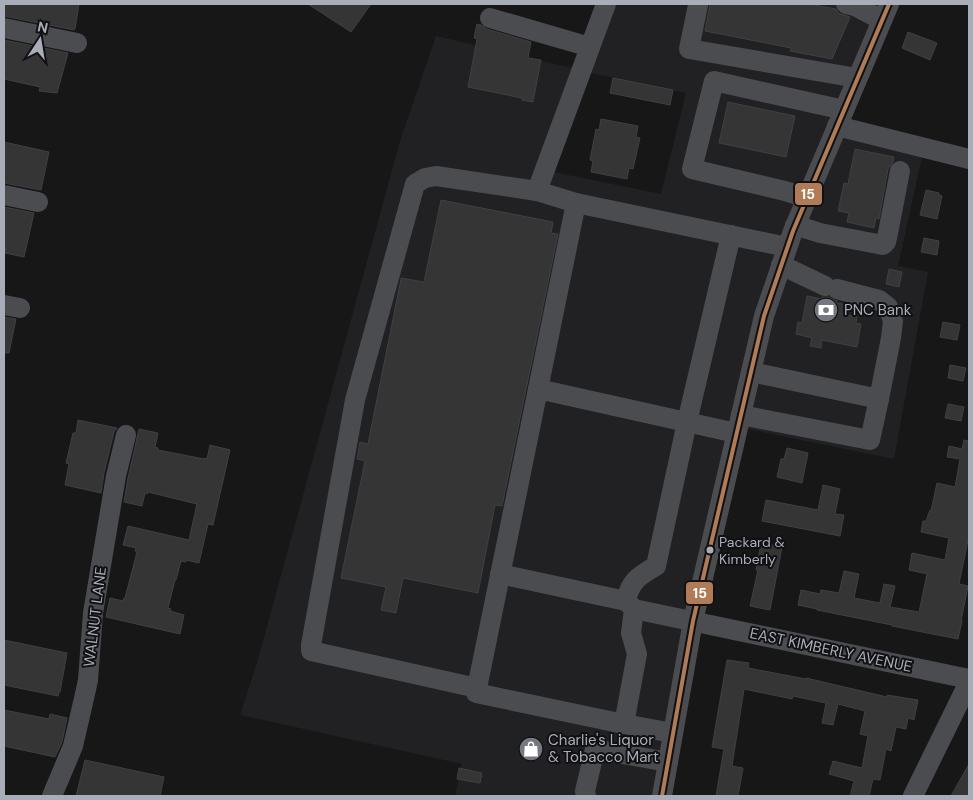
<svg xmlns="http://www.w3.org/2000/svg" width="973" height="800" viewBox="0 0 973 800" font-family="'DM Sans',sans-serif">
<rect width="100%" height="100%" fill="#171717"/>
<path fill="#212123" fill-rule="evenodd" d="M606,4h283l-52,121 87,23 -26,118 30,6 -34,187 -156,-32 -76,369h-207l7,-32 -222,-49 17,-52 143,-522 36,-105 145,34zM581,71l105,22 -25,101 -117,-24z"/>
<g fill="#353536" stroke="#3f4043">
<polygon points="4,4 79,4 75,29 74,30 4,16"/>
<polygon points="308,4 371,4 351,32"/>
<polygon points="710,4 809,4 836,9 838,13 850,17 832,59 790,51 791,48 705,31"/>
<polygon points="477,24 481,25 487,29 531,42 528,58 541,60 533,102 522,100 522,98 468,87 477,39 474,38"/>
<polygon points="908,32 937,43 930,60 902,48"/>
<polygon points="4,40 68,53 57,93 39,91 40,87 4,79"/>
<polygon points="613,78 673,90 670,105 610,93"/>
<polygon points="728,102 795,116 786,157 719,143"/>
<polygon points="601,119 638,126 636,137 640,138 633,169 629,168 627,179 591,172 593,161 590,160 596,129 599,130"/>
<polygon points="4,142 49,152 41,190 4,183"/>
<polygon points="855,149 894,157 893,162 888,169 879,219 876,218 874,228 847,222 849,213 838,211 844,183 848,184"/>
<polygon points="926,190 939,193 939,195 942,196 937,219 920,215"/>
<polygon points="441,200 553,222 551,233 558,234 502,506 495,505 478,593 403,578 396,613 381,610 386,587 341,578 365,461 357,459 360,442 368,444 401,279 401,278 424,282"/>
<polygon points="4,207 34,213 24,257 5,253 6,249 4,249"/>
<polygon points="924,238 939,241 937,255 921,252"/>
<polygon points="889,269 902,272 899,287 886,284"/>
<polygon points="807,296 822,299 822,297 828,297 837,301 836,303 849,305 847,315 857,316 856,323 861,324 857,347 822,340 821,348 810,346 812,338 796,334 798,322 802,323"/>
<polygon points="4,317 16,319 9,353 4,353"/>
<polygon points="943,322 960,325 957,340 940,337"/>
<polygon points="950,365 966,368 963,381 948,378"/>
<polygon points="948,404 964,407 961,421 945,418"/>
<polygon points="78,420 117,428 114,432 104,473 101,493 65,485 69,464 66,463 73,433 76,433"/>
<polygon points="139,429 158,433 155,447 158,448 158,450 204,459 205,458 207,459 210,445 230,450 213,525 208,524 199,563 186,560 186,562 181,561 176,580 175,580 168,608 171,609 170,611 184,615 180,634 106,617 110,598 123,601 124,598 125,598 137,552 135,551 136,548 123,545 128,526 189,540 197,504 148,492 147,494 145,493 142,506 124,502 128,478"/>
<polygon points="964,440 969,441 969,535 959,584 968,586 961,621 962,621 958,639 892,626 892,625 817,610 817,609 798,605 801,590 820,594 821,590 839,593 844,571 859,574 854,598 880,603 884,584 895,586 890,607 919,612 927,574 909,570 912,553 945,560 949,538 921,532 923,521 926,521 930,510 931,511 937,483 955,487 960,459 947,457 949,446 962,449"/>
<polygon points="787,448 808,453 802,483 777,477 781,459 784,459"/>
<polygon points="823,485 840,489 835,514 844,515 840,536 762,521 766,500 818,510"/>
<polygon points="761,543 782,547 770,610 750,606 758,570 756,570"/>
<polygon points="4,640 67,653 60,692 59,692 58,696 4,685"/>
<polygon points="727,660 749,663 748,668 806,679 806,678 887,697 887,695 918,700 914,720 908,718 906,729 896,727 891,751 886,749 880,780 873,779 869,796 850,796 854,781 829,774 833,761 862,768 868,736 860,734 865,711 838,704 833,725 822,723 826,703 793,696 792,699 744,689 732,766 743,768 738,796 716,796 724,749 712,747"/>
<polygon points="4,710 49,719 50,714 67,718 62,742 55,757 4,746"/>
<polygon points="85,760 164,777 160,796 76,796"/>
<polygon points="969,764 969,796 951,796"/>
<polygon points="459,768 482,773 480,783 457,779"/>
</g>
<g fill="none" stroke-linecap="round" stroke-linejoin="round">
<g stroke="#4b4c50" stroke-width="20">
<polyline points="846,4 855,6 882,20"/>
<polyline points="698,5 689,49 857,78"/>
<polyline points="490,18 590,47"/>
<polyline points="4,28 77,43"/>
<polyline points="837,126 969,159"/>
<polyline points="537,191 606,4"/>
<polyline points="4,195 38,202"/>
<polyline points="807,198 785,191 692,169 714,81 844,110"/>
<polyline points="576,203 476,693 624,724"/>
<polyline points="795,225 820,233 883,245 886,242 887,238 900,171"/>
<polyline points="781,265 825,286"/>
<polyline points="837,289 879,300 888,307 893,321 891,338 879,399"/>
<polyline points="4,305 20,308"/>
<polyline points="538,389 736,433"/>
<polyline points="741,415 870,440 879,399 751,372"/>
<polyline points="500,574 626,601"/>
<polyline points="634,609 969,679"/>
<polyline points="477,688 311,651 311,645 355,400 415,184 425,178 436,176 537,191 576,203 787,247"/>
<path d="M673,733l-49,-9 13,-70 -6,-21 3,-24 -8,-8c4,-20 13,-25 30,-35l31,-144 44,-187"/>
<polyline points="52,796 73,746 85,694 88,680 93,613 116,476 126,435"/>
<polyline points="586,796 585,791 595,749 668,762"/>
<polyline points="662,796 693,621 764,316 793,231 889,4"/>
<polyline points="913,796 969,682"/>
</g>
<g stroke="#111113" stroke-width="8">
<polyline id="bus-1" points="662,796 693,621 764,316 793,231 889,4"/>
</g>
<use href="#bus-1" stroke="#b07c57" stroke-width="4"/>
</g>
<defs>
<g id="bank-disc" transform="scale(1.25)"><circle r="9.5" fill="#757880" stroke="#111113"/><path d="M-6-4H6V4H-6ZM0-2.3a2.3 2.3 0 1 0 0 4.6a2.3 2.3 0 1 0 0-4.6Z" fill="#fff"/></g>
<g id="shop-disc" transform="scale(1.25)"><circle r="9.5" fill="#757880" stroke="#111113"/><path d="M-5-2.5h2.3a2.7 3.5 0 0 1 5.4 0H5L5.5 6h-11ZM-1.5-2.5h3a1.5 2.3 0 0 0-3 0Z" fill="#fff"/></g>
</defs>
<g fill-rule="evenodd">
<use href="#bank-disc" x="826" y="310"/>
<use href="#shop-disc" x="531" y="749"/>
</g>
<circle fill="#a8adb8" stroke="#111113" stroke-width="2" cx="710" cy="550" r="4.5"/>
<g text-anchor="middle" stroke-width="4" stroke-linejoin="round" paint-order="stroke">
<g font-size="14" fill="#a8adb8" stroke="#111113" text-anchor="start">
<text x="719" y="547">Packard &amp;<tspan x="719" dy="17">Kimberly</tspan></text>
</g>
<g font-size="15" fill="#a8adb8" stroke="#111113" text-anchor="start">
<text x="844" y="315">PNC Bank</text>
<text x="548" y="745">Charlie's Liquor<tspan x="548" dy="17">&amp; Tobacco Mart</tspan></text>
</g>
<g font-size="15" fill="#a8adb8" stroke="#111113">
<text transform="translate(95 617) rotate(-83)" y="5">WALNUT LANE</text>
<text transform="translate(831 650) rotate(12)" y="5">EAST KIMBERLY AVENUE</text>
</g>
</g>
<g stroke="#111113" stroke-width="2">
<rect x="794" y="182" width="29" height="24" rx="5" fill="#b07c57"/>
<rect x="685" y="581" width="29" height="24" rx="5" fill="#b07c57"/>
</g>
<g font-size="14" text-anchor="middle" font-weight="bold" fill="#fff">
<text x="808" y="199">15</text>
<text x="700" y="598">15</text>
</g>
<rect width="973" height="800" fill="none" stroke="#a8adb8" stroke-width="10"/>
<g transform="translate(40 40) rotate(12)" stroke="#111113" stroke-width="4" paint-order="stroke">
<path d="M0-4L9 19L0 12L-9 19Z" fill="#a8adb8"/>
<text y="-8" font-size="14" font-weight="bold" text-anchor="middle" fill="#a8adb8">N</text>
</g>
</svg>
